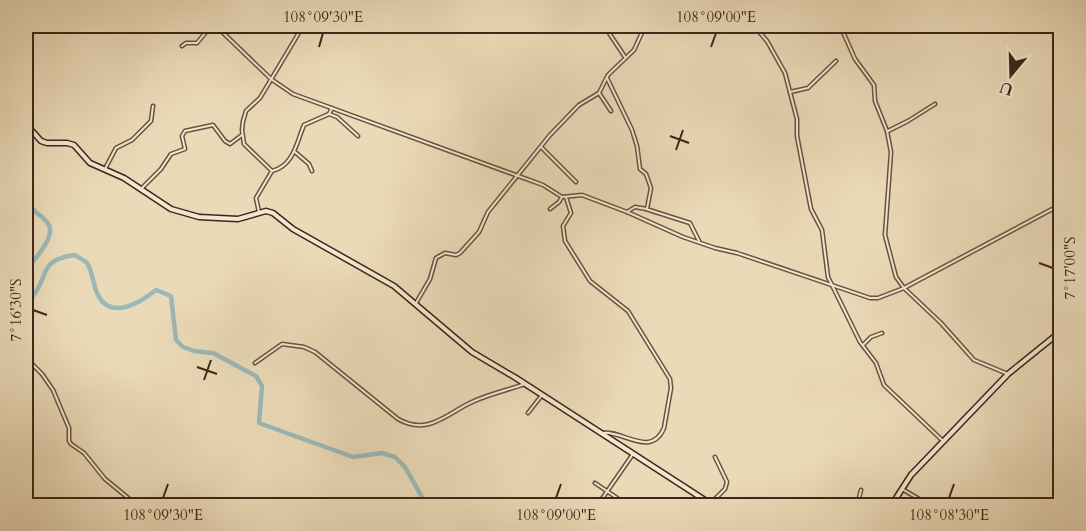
<svg xmlns="http://www.w3.org/2000/svg" width="1086" height="531" viewBox="0 0 1086 531" font-family="Cardo,serif">
<rect width="100%" height="100%" fill="#ebdab8"/>
<filter id="stains"><feTurbulence type="fractalNoise" baseFrequency=".00333" numOctaves="4"/><feColorMatrix values="0 0 0 0 .2 0 0 0 0 .09 0 0 0 0 .02 0 0 0 .5 -.17"/></filter>
<radialGradient id="worn" r=".72"><stop offset=".6" stop-color="#630" stop-opacity="0"/><stop offset="1" stop-color="#630" stop-opacity=".3"/></radialGradient>
<g fill="none" stroke-linecap="round" stroke-linejoin="round">
<g stroke="#9bb8b8" stroke-width="4.5">
<path d="M26,200c6,12 12,12 20,21 14,14 -12,37 -20,50"/>
<path d="M26,298l4,1c21,-20 5,-39 45,-44 3,2 9,5 12,8 6,9 6,23 11,32 13,26 43,7 58,-5l15,6 5,44 7,7 11,4 19,2 43,23 6,10 -3,37 94,34 29,-4 13,4 10,10 22,39"/>
</g>
<g stroke="#6a5240" stroke-width="5">
<g id="street">
<polyline points="216,26 271,79 293,94 543,185 562,197 582,195 627,212 683,237 715,248 737,253 870,298 878,298 904,288 1060,205"/>
<polyline points="430,26 431,27"/>
<polyline points="754,26 767,41 785,73 797,119 797,136 811,209 822,230 828,277 860,342 876,363 884,385 943,441"/>
<polyline points="835,26 843,32 855,59 874,85 875,101 887,131 891,152 885,235 896,277 904,288 941,323 974,360 1008,374"/>
<polyline points="605,27 625,57"/>
<polyline points="600,28 607,26"/>
<polyline points="182,46 186,43 197,43 211,26"/>
<polyline points="607,78 632,130 637,146 640,169 646,174 651,188 647,209 635,207 627,212"/>
<polyline points="790,92 808,88 836,61"/>
<polyline points="599,93 611,111"/>
<polyline points="329,114 337,117 358,136"/>
<polyline points="888,131 908,121 935,104"/>
<polyline points="541,147 576,182"/>
<polyline points="295,152 309,164 312,171"/>
<polyline points="105,169 116,148 132,140 151,121 153,106"/>
<path d="M272,171c22,-5 25,-30 32,-46l25,-11 3,-6"/>
<polyline points="141,189 161,169 171,154 185,149 182,136 185,131 213,125 225,141 230,144 242,135"/>
<path d="M566,197l5,16 -8,13 2,15 25,40 38,30 42,68 1,9 -7,40c-13,31 -43,1 -62,5"/>
<polyline points="550,209 559,202 562,197"/>
<polyline points="646,209 690,223 699,241"/>
<polyline points="259,212 256,198 272,171 244,144 242,130 243,121 246,111 260,98 303,26"/>
<polyline points="416,303 430,279 436,258 445,253 456,255 460,253 479,232 488,212 550,135 579,105 599,93 608,75 634,50 645,26"/>
<polyline points="1054,337 1060,342"/>
<polyline points="863,345 871,337 882,333"/>
<polyline points="26,358 42,374 53,390 69,428 69,441 71,444 84,453 105,479 138,506"/>
<path d="M255,363l27,-19 22,3 11,5 83,67c30,17 48,-5 74,-17 17,-8 36,-12 53,-18"/>
<polyline points="528,413 542,395"/>
<polyline points="595,483 629,506"/>
<polyline points="902,489 931,506"/>
<polyline points="861,490 859,498 869,506"/>
<polyline points="711,503 725,489 727,482 715,457"/>
<polyline points="597,506 633,454"/>
<polyline points="696,506 703,499"/>
</g>
</g>
<g stroke="#3f2418" stroke-width="7">
<g id="secondary">
<polyline points="26,124 41,141 47,143 67,143 74,145 90,163 124,178 171,209 199,217 238,219 266,211 273,213 293,229 394,286 472,352 516,378 714,506"/>
<polyline points="891,506 911,475 1008,374 1060,332"/>
</g>
</g>
<use href="#street" stroke="#f2e7d1" stroke-width="2"/>
<use href="#secondary" stroke="#f2e7d1" stroke-width="4"/>
</g>
<path fill="none" stroke="#3f2418" stroke-width="2" d="M319,47l4,-14M711,47l5,-14M670,136l19,7M676,150l7,-20M1039,263l14,5M33,310l14,5M197,367l20,7M204,380l7,-20M163,498l5,-14M556,498l5,-14M949,498l5,-14"/>
<rect width="1086" height="531" fill="none" stroke="#ebdab8" stroke-width="66"/>
<g transform="translate(1011 75) rotate(199)" stroke="#f2e7d1" stroke-width="4.5" paint-order="stroke">
<path d="M0-4.5L10 22L0 15L-10 22Z" fill="#3f2418"/>
<text y="-9" font-size="16" font-weight="bold" text-anchor="middle" fill="#3f2418">U</text>
</g>
<rect x="33" y="33" width="1020" height="465" fill="none" stroke="#3f2418" stroke-width="2"/>
<g font-size="15" text-anchor="middle" fill="#3f2418">
<text x="323" y="22">108°09'30"E</text>
<text x="716" y="22">108°09'00"E</text>
<text transform="translate(1070 268) rotate(-90)" y="5">7°17'00"S</text>
<text transform="translate(16 310) rotate(-90)" y="5">7°16'30"S</text>
<text x="163" y="520">108°09'30"E</text>
<text x="556" y="520">108°09'00"E</text>
<text x="949" y="520">108°08'30"E</text>
</g>
<rect width="100%" height="100%" filter="url(#stains)"/>
<rect width="100%" height="100%" fill="url(#worn)"/>
</svg>
